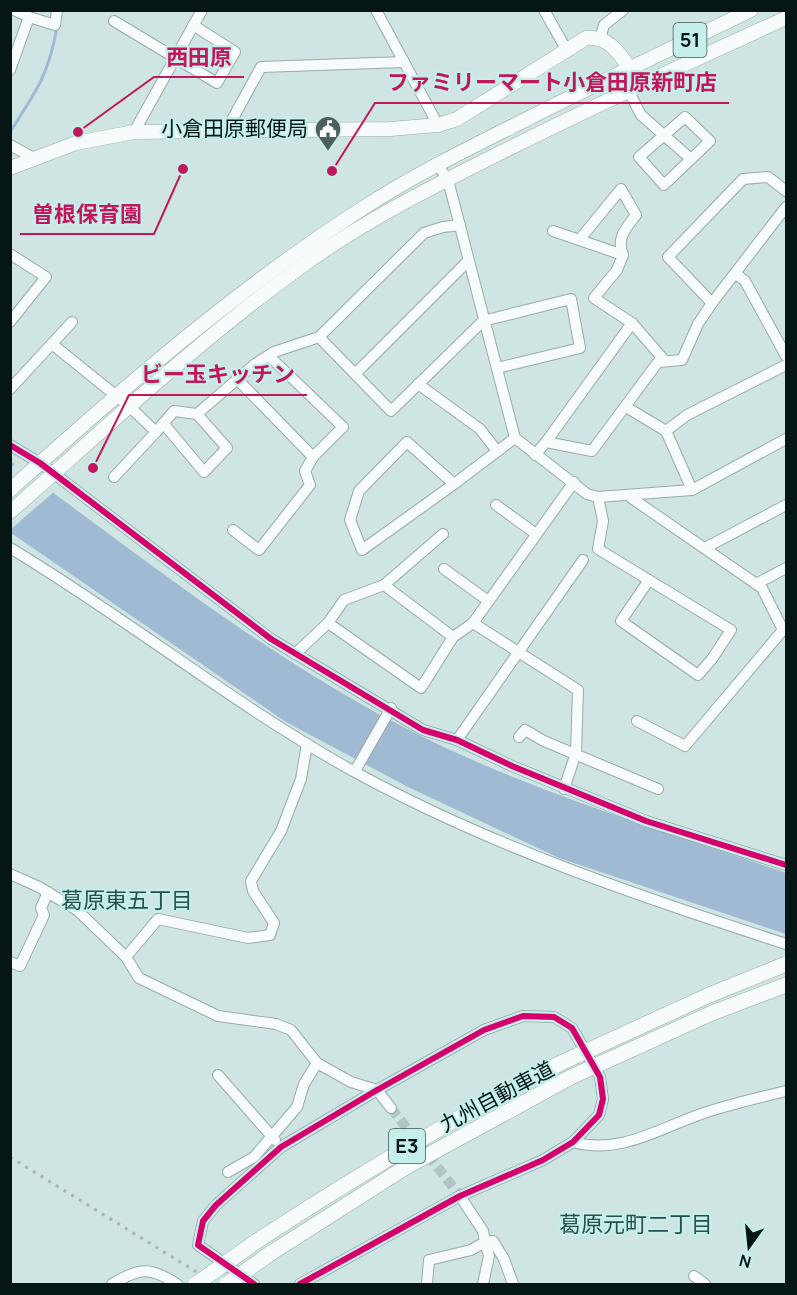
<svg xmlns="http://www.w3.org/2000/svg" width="797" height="1295" viewBox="0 0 797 1295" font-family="Manrope,'Noto Sans JP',sans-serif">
<rect width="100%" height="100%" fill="#cee5e3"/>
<path fill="#a0bad4" d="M10,461c132,96 261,200 407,273 118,59 245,96 369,139v61l-227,-76 -151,-71 -122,-65 -275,-189z"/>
<polygon fill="#cee5e3" points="17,462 56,490 10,530 11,468"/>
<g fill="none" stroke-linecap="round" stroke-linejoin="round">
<path stroke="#a0bad4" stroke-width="3" d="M10,132c26,-40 39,-58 47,-105"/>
<polyline stroke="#b0c6c4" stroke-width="10" stroke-dasharray="10 5" stroke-linecap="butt" points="391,1108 460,1196"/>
<g stroke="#98aaa9" stroke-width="12">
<g id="minor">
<polyline points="376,10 438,125"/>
<polyline points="544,10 566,49"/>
<polyline points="29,17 55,25 57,10"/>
<polyline points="114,21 217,83 235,52 193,25"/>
<polyline points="600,39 604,25 623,10"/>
<polyline points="10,70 29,17 14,10"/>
<polyline points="628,90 641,115 691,159"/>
<polygon points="685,117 710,141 664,185 639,157"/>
<polyline points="226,131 261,67 404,62"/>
<polyline points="134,132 202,10"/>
<polyline points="10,145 34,158"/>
<polyline points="437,164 448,180 515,438 587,494 598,497 692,490 786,439"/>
<polyline points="553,231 623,255 617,270 594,298 632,323 665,361"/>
<path d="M580,239l41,-50 15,26c-10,13 -20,23 -13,40"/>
<polyline points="10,254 46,277 10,322"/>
<polyline points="736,274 745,281 786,356"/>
<polyline points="712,303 668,257 743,179 768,177 786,191"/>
<polyline points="319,337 391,411 483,321 571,299 580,348 497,368"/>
<polyline points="52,344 130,407 156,432 174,411 197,414 255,364 274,352 319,337 424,233 443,227 460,225"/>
<polyline points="355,374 468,261"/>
<polyline points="237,379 313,457 343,427 269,356"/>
<polyline points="418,384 480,429 497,451"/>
<polyline points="10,389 72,322"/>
<polyline points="626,407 666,431"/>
<polyline points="163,423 204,472 227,448 197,414"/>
<polygon points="407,442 454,484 362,550 350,520 359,491"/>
<polyline points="546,442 632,323"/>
<polyline points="10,445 40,463 271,639 423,730 457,740 512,766 646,821 786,865"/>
<polyline points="535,455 546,442 592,451 658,362 682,360 698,324 712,303 786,207"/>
<polyline points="114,477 156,432"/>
<polyline points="454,484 515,438"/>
<polyline points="692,490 666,431 687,415 786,365"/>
<polyline points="598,497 603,521 598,549 731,630 712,659 698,675 621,621 649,580"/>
<polyline points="630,497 762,588 783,630 786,628"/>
<polyline points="496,505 536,534"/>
<polyline points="233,530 259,550 310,485 305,471 313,457"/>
<path d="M10,548c117,70 224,157 343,223 137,75 285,125 433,173"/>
<polyline points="705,548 786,505"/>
<polyline points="444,569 487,600"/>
<polyline points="756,584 786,568"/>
<polyline points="384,585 443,534"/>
<polyline points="453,637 384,585 344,600 328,623 421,688 453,637 473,623"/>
<polyline points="295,654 328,623"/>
<polyline points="637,721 685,746 783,630"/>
<polyline points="519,737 525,730 544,741 658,789"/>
<polyline points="457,740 583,560"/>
<polyline points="355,771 391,708"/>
<polyline points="564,789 576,753 578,690 473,623 574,482"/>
<polyline points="10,874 39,887 77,910 126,957 139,978 218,1016 276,1024 291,1030 317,1063 351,1082 377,1090 391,1108"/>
<polyline points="126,957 158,919 248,938 270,935 274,923 253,891 251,881 281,831 301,779 307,744"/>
<polyline points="10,962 20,966 44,915 41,908 48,892"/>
<polyline points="218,1075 275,1140"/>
<path d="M573,1142c49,14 91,-17 137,-31 25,-8 51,-14 76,-20"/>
<polyline points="228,1172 254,1157 297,1107 304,1084 317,1063"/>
<polyline points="694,1276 705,1284"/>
<path d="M112,1284c28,-16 37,-18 65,0"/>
<polyline points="254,1284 198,1245 203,1221 216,1205 281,1147 377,1090 484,1030 523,1016 554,1017 572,1028 600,1077 603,1099 599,1115 573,1142 543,1160 460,1196 300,1284"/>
<polyline points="427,1284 429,1260 471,1250 485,1242 483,1231 460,1196"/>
<polyline points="483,1284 489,1256 485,1242 493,1241 504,1259 513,1284"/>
</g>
</g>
<g stroke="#98aaa9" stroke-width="15">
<g id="major">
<path d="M10,168l66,-25 58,-11 256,-3 48,-4 19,-6 129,-81c22,-2 33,14 44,31l-1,6"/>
<path d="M10,490c111,-100 224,-199 350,-280 52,-34 107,-61 163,-89 75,-38 152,-74 228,-111"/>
<path d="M10,512c96,-84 189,-172 292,-246 60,-44 128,-78 194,-111 96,-48 193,-93 290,-137"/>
</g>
</g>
<g stroke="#98aaa9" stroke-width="16">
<g id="highway">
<path d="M257,1241c99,-65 200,-125 306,-179"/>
<polyline points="271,1253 406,1167 571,1077"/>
</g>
</g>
<use href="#minor" stroke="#f8fbfb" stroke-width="10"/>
<use href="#major" stroke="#f8fbfb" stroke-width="14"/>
<use href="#highway" stroke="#f8fbfb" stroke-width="15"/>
<polyline stroke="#adb2b2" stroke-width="3" stroke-dasharray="3 6" stroke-linecap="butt" points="10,1157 216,1284"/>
<g stroke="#98aaa9" stroke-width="16" stroke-linecap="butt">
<g id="highway-bridge">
<polyline points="563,1062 707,996 786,964"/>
<polyline points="571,1077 712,1013 786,985"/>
<polyline points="196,1284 257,1241"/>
<polyline points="227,1284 271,1253"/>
</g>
</g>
<use href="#highway-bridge" stroke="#f8fbfb" stroke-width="15"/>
<g stroke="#c4efeb" stroke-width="10">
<g id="cycleway">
<polyline points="10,445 40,463 271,639 423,730 457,740 512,766 646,821 786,865"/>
<polyline points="254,1284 198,1245 203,1221 216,1205 281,1147 377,1090 484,1030 523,1016 554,1017 572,1028 600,1077 603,1099 599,1115 573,1142 543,1160 460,1196 300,1284"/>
</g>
</g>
<use href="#cycleway" stroke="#d6006c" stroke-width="6"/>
</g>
<defs>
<g id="civic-pin" transform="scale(1.35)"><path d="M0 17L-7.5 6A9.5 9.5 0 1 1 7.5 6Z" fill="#4c5e5d" stroke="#c4efeb"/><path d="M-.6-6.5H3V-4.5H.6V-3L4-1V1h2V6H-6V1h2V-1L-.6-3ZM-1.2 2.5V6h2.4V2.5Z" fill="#fff"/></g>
</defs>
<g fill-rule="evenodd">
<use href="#civic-pin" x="328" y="129"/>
</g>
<g text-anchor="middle" stroke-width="4.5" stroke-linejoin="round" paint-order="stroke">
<g fill="#c4efeb" stroke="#3f5755" stroke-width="1.5">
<rect x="673.5" y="23" width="33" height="34" rx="4.5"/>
<rect x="389" y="1129" width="36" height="34" rx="4.5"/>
</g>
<g font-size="20" font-weight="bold" fill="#061615">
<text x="690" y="47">51</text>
<text x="407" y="1153">E3</text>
</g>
<g font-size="21" fill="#061615" stroke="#c4efeb" text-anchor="end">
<text x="308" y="136">小倉田原郵便局</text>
</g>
<g font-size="21" fill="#061615" stroke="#c4efeb">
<text transform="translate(497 1097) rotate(-28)" y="7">九州自動車道</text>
</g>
<g font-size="22" fill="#284f4c" stroke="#c4efeb">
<text x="127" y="908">葛原東五丁目</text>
<text x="636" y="1232">葛原元町二丁目</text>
</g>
</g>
<path fill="none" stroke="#c2185b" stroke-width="2" d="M78 132L154 77H244M332 171L375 103H729M183 169L154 234H20M93 468L129 395H307"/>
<g fill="#c2185b" stroke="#c4efeb" stroke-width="2">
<circle cx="78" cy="132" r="6"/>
<circle cx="332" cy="171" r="6"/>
<circle cx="183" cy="169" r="6"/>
<circle cx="93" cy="468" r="6"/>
</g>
<g font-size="22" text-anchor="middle" font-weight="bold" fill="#c2185b" stroke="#c4efeb" stroke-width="4.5" stroke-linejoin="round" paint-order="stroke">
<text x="199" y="65">西田原</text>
<text x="552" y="90">ファミリーマート小倉田原新町店</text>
<text x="87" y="222">曽根保育園</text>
<text x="218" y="382">ビー玉キッチン</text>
</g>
<rect width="797" height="1295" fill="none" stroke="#061615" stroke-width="24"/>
<g transform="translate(749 1247) rotate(195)" stroke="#c4efeb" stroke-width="4.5" paint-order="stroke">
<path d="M0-4.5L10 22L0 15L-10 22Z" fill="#061615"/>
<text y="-9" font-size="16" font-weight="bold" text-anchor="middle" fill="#061615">N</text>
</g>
</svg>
